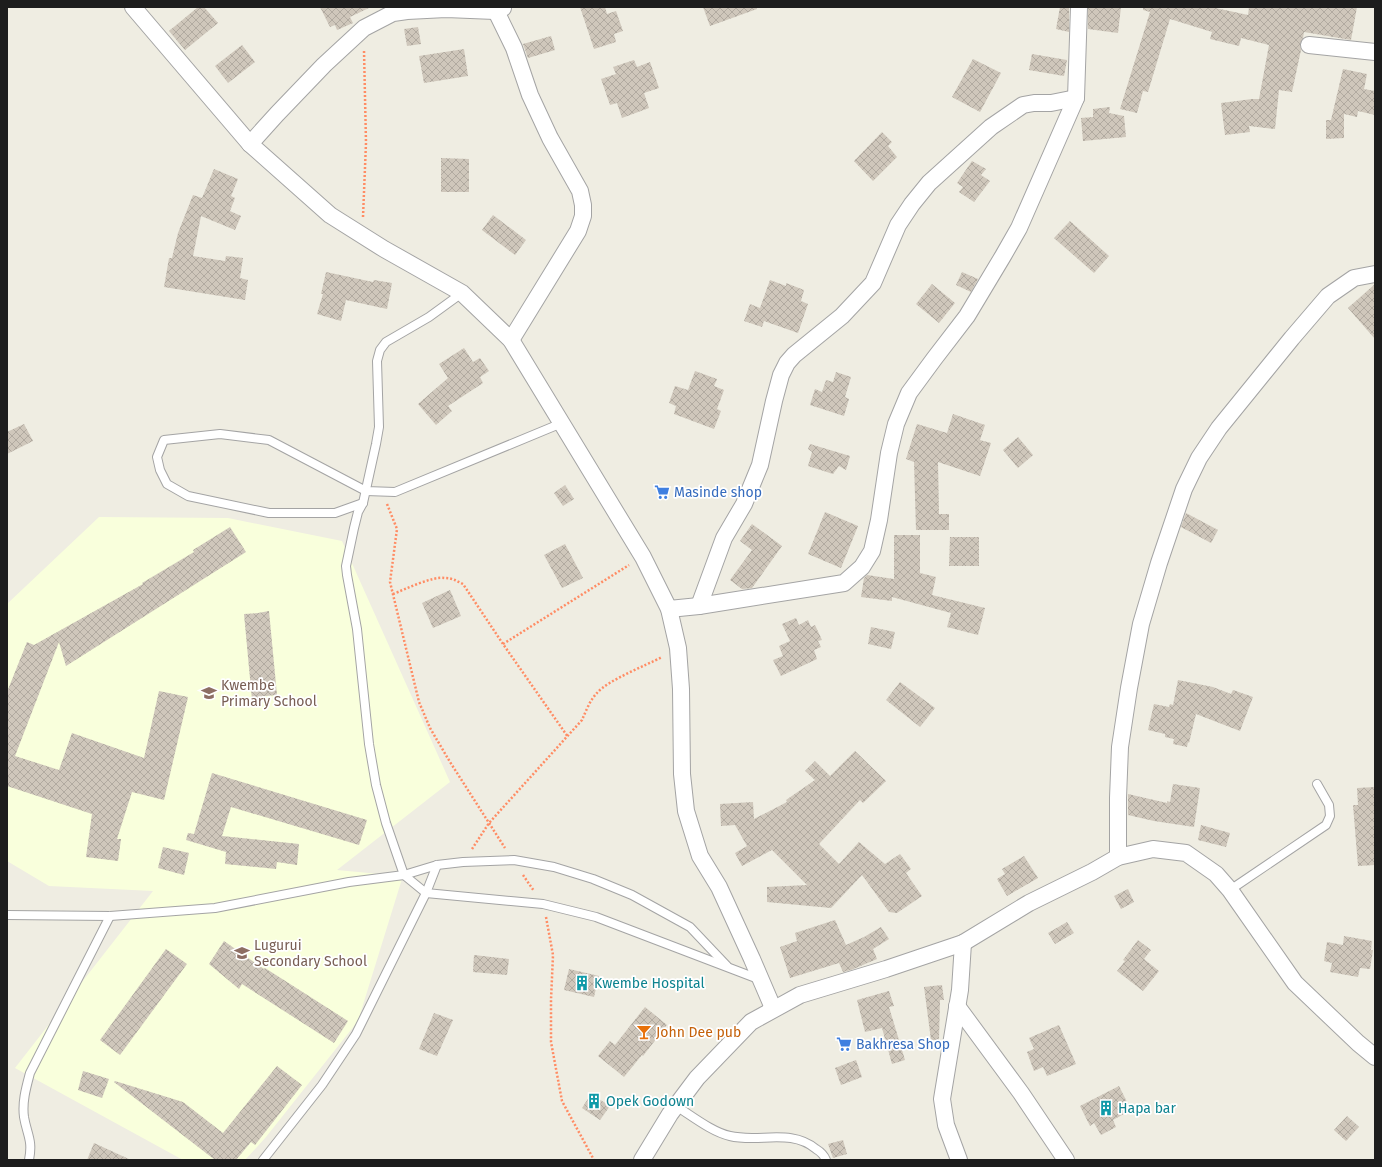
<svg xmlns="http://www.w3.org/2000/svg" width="1382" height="1167" viewBox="0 0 1382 1167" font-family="'Fira Sans',sans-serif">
<defs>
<pattern id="building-cross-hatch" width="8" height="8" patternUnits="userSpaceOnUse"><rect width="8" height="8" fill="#cfc7bb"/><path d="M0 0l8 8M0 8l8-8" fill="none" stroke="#b1aaa0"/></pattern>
</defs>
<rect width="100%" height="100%" fill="#efede2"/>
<polygon fill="#f9ffdc" points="99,517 228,518 342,541 450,782 337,870 390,875 406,866 358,1021 266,1137 245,1160 183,1160 15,1068 153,891 49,886 7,861 7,604"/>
<g fill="url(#building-cross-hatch)">
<polygon points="198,7 204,7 218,23 185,50 169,31"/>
<polygon points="320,7 371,7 350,17 353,23 337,30 335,25 330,27"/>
<polygon points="580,7 605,7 607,14 616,11 623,31 614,34 616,42 594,49"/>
<polygon points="703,7 757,7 757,9 710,26"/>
<polygon points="1060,7 1069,7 1069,32 1056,29"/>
<polygon points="1088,7 1121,7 1118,33 1088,29"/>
<polygon points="1143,7 1211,7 1248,15 1249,7 1357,7 1351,40 1304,32 1303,38 1300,44 1301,50 1292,92 1279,90 1275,129 1249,126 1250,132 1225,135 1221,103 1252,99 1259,99 1269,45 1241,38 1239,46 1210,39 1212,32 1170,19 1148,92 1143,91 1137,113 1120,109 1150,12 1143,10"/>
<polygon points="418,27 421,44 407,46 404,29"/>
<polygon points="551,36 555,50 528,58 523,44"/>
<polygon points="242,45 255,62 228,83 215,66"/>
<polygon points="464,49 468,76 424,83 419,56"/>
<polygon points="1032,54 1067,60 1064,76 1029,70"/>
<polygon points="973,59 1001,73 980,112 952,97"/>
<polygon points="634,60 637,67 650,62 659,88 644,93 649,108 622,118 617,103 610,105 601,79 616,74 613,67"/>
<polygon points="1343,69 1367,74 1364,89 1375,91 1375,115 1358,111 1357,117 1344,114 1344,138 1326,139 1326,120 1331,120"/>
<polygon points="1110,107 1109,113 1124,116 1126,137 1083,141 1081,118 1093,117 1093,109"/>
<polygon points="882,132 892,142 888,146 897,157 873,181 854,161"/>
<polygon points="441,158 469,159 469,192 441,192"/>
<polygon points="972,161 986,169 981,175 990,181 974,202 959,192 963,187 957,183"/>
<polygon points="214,169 238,179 231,196 235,198 230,211 241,216 235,230 201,216 193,256 225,261 226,256 243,258 240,278 248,280 245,300 164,287 169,258 172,258 178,233 193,195 202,198"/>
<polygon points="493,215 526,240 515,255 482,230"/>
<polygon points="1070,221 1109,256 1094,273 1054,238"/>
<polygon points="326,272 373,282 374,280 392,283 387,309 346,300 341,321 317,314 323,294 321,294"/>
<polygon points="962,272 978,279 971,292 956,285"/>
<polygon points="770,280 786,286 786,283 804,290 801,301 808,304 798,333 764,321 762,327 744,321 750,304 760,308"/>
<polygon points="932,284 955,303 939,323 916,304"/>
<polygon points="1375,284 1375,339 1348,308"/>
<polygon points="464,348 473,362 480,358 489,371 480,377 483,383 448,406 452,411 436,425 418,404 448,378 439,364"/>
<polygon points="695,371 717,379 714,386 724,390 717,409 721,411 714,429 674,414 676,406 669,403 675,386 688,390"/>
<polygon points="836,372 851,377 845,397 849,399 844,416 810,405 815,389 822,392 826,380 833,382"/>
<polygon points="953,414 985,425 980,440 991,443 980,476 938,462 939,514 949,514 949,530 916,530 914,462 906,459 917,424 947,433"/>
<polygon points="24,424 33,441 7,454 7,432"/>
<polygon points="1018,437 1033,455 1018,468 1003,450"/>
<polygon points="810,444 850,456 846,470 839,466 833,474 808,466 812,452 808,449"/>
<polygon points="565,485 574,499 563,506 554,493"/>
<polygon points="825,512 858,526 841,568 808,554"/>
<polygon points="1186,513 1218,530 1211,543 1181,527"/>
<polygon points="752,524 782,546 752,588 742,589 730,580 752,550 740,541"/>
<polygon points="230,527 246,552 66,666 59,642 15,756 59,770 72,733 144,758 159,691 188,697 164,800 132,792 117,839 121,839 118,861 86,857 92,814 7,786 7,692 27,642 34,645 143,584 142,583 194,552 193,550"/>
<polygon points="894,535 920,535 920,573 936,577 932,595 985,608 978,635 947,627 951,613 892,597 892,601 861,597 864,578 867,575 894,579"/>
<polygon points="950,537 979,537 979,566 949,566"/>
<polygon points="565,544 583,578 562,588 544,555"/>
<polygon points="450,590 461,616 433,628 422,603"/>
<polygon points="269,611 277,695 266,696 252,700 244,614 258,613"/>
<polygon points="796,618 799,625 808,620 811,627 815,625 822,640 818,641 821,647 814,650 817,659 781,676 773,660 783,656 779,646 790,641 782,624"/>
<polygon points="871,627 895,632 891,649 868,644"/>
<polygon points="1178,680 1213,687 1231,694 1233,690 1253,697 1240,731 1196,714 1189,743 1188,742 1187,747 1173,744 1174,739 1165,737 1165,734 1148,730 1154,704 1169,707 1170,704 1173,705"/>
<polygon points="900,682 935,708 920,727 886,700"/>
<polygon points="855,751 886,781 863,803 860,800 819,844 839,864 859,842 885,864 900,854 911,869 906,873 922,896 897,913 889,912 862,875 831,908 767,902 767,887 807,885 772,850 742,866 735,853 747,846 735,825 721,826 720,804 753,802 754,819 787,802 786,800 815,780 805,771 815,761 830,776"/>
<polygon points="212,773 367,820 359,845 231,807 222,836 299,844 297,865 277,862 276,869 225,864 226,852 186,840 188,833 194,834"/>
<polygon points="1173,784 1200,788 1194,827 1154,821 1128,815 1128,794 1167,803 1167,801 1170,802"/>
<polygon points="1375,787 1375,865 1358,866 1353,805 1358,805 1357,788"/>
<polygon points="1201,825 1230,833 1226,847 1198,840"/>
<polygon points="163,847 189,853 184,875 158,868"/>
<polygon points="1024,856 1038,878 1007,896 997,879 1005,874 1002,869"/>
<polygon points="1128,889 1134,902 1121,909 1114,896"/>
<polygon points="835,920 846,945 864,937 881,927 889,939 873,949 877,959 851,970 843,972 839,963 790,978 780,947 797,941 795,933"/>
<polygon points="1067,922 1074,933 1055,944 1048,933"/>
<polygon points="1344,936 1372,941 1371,950 1373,950 1370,969 1360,968 1358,977 1330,972 1332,963 1324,961 1327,942 1343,945"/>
<polygon points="1138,940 1151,950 1144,959 1159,971 1143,991 1117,971 1125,961 1123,960"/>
<polygon points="224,941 264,969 265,968 348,1021 334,1043 242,984 239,989 209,964"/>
<polygon points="166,949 187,964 120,1055 100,1040"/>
<polygon points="474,955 509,959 507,975 473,972"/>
<polygon points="569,969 599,976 594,997 564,990"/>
<polygon points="942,985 944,1000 940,1000 939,1040 931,1040 924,987"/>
<polygon points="889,991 894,1006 889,1007 905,1060 892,1064 882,1028 865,1032 857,1000"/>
<polygon points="645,1007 667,1025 643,1056 642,1055 624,1077 598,1056 610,1041 615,1045"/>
<polygon points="434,1013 453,1020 437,1056 419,1049"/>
<polygon points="1059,1025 1076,1064 1047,1076 1043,1067 1034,1071 1027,1052 1034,1049 1029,1038"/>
<polygon points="856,1060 862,1077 841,1085 835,1068"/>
<polygon points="277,1066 302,1085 255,1145 251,1142 236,1160 215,1160 114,1082 115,1081 183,1102 223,1133"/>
<polygon points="83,1071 109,1079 102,1098 78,1090"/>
<polygon points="1119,1086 1131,1110 1113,1120 1116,1127 1101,1135 1094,1123 1090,1126 1080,1106"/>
<polygon points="591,1094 610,1106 600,1120 582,1108"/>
<polygon points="1347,1116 1359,1127 1346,1141 1334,1130"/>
<polygon points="843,1140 847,1154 833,1158 828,1144"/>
<polygon points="94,1143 131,1160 87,1160"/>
</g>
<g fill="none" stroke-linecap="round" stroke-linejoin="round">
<g stroke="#a4a4a4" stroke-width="10">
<g id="lane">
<polyline points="462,293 429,317 386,342 380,350 377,361 379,427 376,444 363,503 358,512 354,528 346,566 347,575 357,629 369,744 376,785 386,823 404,875 426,893 543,904 596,917 761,980"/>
<polyline points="363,503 335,513 269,513 188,496 167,484 160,470 157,457 164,440 220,434 269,440 366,491 395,492 562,423"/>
<polyline points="1230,890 1326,825 1330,816 1329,805 1317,784"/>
<polyline points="7,915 110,916 215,908 349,882 404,875 437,865 463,862 514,860 554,867 593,879 632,895 690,927 727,966"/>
<path d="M676,1106c16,10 36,26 54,30 29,7 61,-8 86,13 5,3 8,6 10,11"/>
<path d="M29,1160c4,-20 -2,-25 -5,-43 -2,-15 2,-29 6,-44l80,-157"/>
<polyline points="263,1160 322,1085 356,1034 426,893 437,865"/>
</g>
</g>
<g stroke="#a4a4a4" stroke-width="18">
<g id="street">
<polyline points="133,7 250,144 330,215 384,249 462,293 511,340 643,557 669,609 678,648 681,689 682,774 686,811 700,856 719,887 752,959 773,1008"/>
<polyline points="494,7 514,48 530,95 550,138 580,191 583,205 583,216 578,231 511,340"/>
<polyline points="1309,45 1375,52"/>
<polyline points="250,144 277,114 324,65 364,28 393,13 407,11 446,9 495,11 503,8"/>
<polyline points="699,606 724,538 744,504 760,465 774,401 781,375 787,363 794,355 842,316 873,283 898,225 912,204 929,183 991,127 1023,105 1034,103 1051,103 1076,98"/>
<polyline points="669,609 699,606 844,583 862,567 872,551 879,520 889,453 896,424 909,393 934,359 967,316 1003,256 1019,228 1076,98 1079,7"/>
<polyline points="1118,857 1118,798 1120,747 1129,688 1141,624 1159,563 1184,489 1199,458 1219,428 1292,338 1328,296 1354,278 1375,274"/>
<polyline points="957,1006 1021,1093 1066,1160"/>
<polyline points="642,1160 670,1114 697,1078 751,1022 800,995 886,969 963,943 1029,903 1092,872 1118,857 1153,849 1186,853 1216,874 1230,890 1295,983 1358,1043 1375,1057"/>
<polyline points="959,1160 946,1125 942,1099 960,990 963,943"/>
</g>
</g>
<g stroke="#ff8c64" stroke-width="2.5" stroke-dasharray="2 2" stroke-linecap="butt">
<polyline points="363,217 366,143 364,50"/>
<polyline points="387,504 397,529 390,582 419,702 430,728 450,762 505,848"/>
<path d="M393,594c13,-5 39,-18 52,-16 7,0 12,3 18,6l40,60 65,93"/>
<polyline points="503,644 629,565"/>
<path d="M472,849l17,-26 93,-103c4,-9 8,-20 15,-27 11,-13 48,-27 65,-36"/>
<polyline points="523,875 534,891"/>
<polyline points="546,917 553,955 551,1000 551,1042 562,1101 594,1160"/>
</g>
<use href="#lane" stroke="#fff" stroke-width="8"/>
<use href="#street" stroke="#fff" stroke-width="16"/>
</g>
<defs>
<g id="supermarket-bare" transform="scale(1.2)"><path d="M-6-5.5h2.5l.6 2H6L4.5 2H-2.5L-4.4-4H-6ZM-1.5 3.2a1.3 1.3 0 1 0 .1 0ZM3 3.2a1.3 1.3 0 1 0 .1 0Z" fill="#3f7fe0" stroke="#fff" stroke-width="2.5" paint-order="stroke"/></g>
<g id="school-bare" transform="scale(1.2)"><path d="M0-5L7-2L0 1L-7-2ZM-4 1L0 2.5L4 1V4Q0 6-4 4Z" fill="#8d6e63" stroke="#fff" stroke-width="2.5" paint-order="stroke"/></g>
<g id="building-bare" transform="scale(1.2)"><path d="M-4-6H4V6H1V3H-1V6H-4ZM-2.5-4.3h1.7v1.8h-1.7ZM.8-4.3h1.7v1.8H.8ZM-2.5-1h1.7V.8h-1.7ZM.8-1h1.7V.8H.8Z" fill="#0f9aa8" stroke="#fff" stroke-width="2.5" paint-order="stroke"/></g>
<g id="bar-bare" transform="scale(1.2)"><path d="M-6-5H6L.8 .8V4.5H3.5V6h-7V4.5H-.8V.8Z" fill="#e8710a" stroke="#fff" stroke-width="2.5" paint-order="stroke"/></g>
</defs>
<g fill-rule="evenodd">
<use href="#supermarket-bare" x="662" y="492"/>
<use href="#school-bare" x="209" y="693"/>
<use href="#school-bare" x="242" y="953"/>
<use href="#building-bare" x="582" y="983"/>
<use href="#bar-bare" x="644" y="1032"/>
<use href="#supermarket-bare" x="844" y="1044"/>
<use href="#building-bare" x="594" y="1101"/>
<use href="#building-bare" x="1106" y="1108"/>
</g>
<g text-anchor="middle" stroke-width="3.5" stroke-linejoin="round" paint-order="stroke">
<g font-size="14" fill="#366cbe" stroke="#fff" text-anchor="start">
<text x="674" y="497">Masinde shop</text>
<text x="856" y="1049">Bakhresa Shop</text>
</g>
<g font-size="14" fill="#785e54" stroke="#fff" text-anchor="start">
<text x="221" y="690">Kwembe<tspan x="221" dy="16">Primary School</tspan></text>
<text x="254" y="950">Lugurui<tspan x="254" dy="16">Secondary School</tspan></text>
</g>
<g font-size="14" fill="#0d838f" stroke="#fff" text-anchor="start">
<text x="594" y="988">Kwembe Hospital</text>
<text x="606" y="1106">Opek Godown</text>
<text x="1118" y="1113">Hapa bar</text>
</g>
<g font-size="14" fill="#c56008" stroke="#fff" text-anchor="start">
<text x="656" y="1037">John Dee pub</text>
</g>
</g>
<rect width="1382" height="1167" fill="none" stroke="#1d1d1d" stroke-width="16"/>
</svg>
